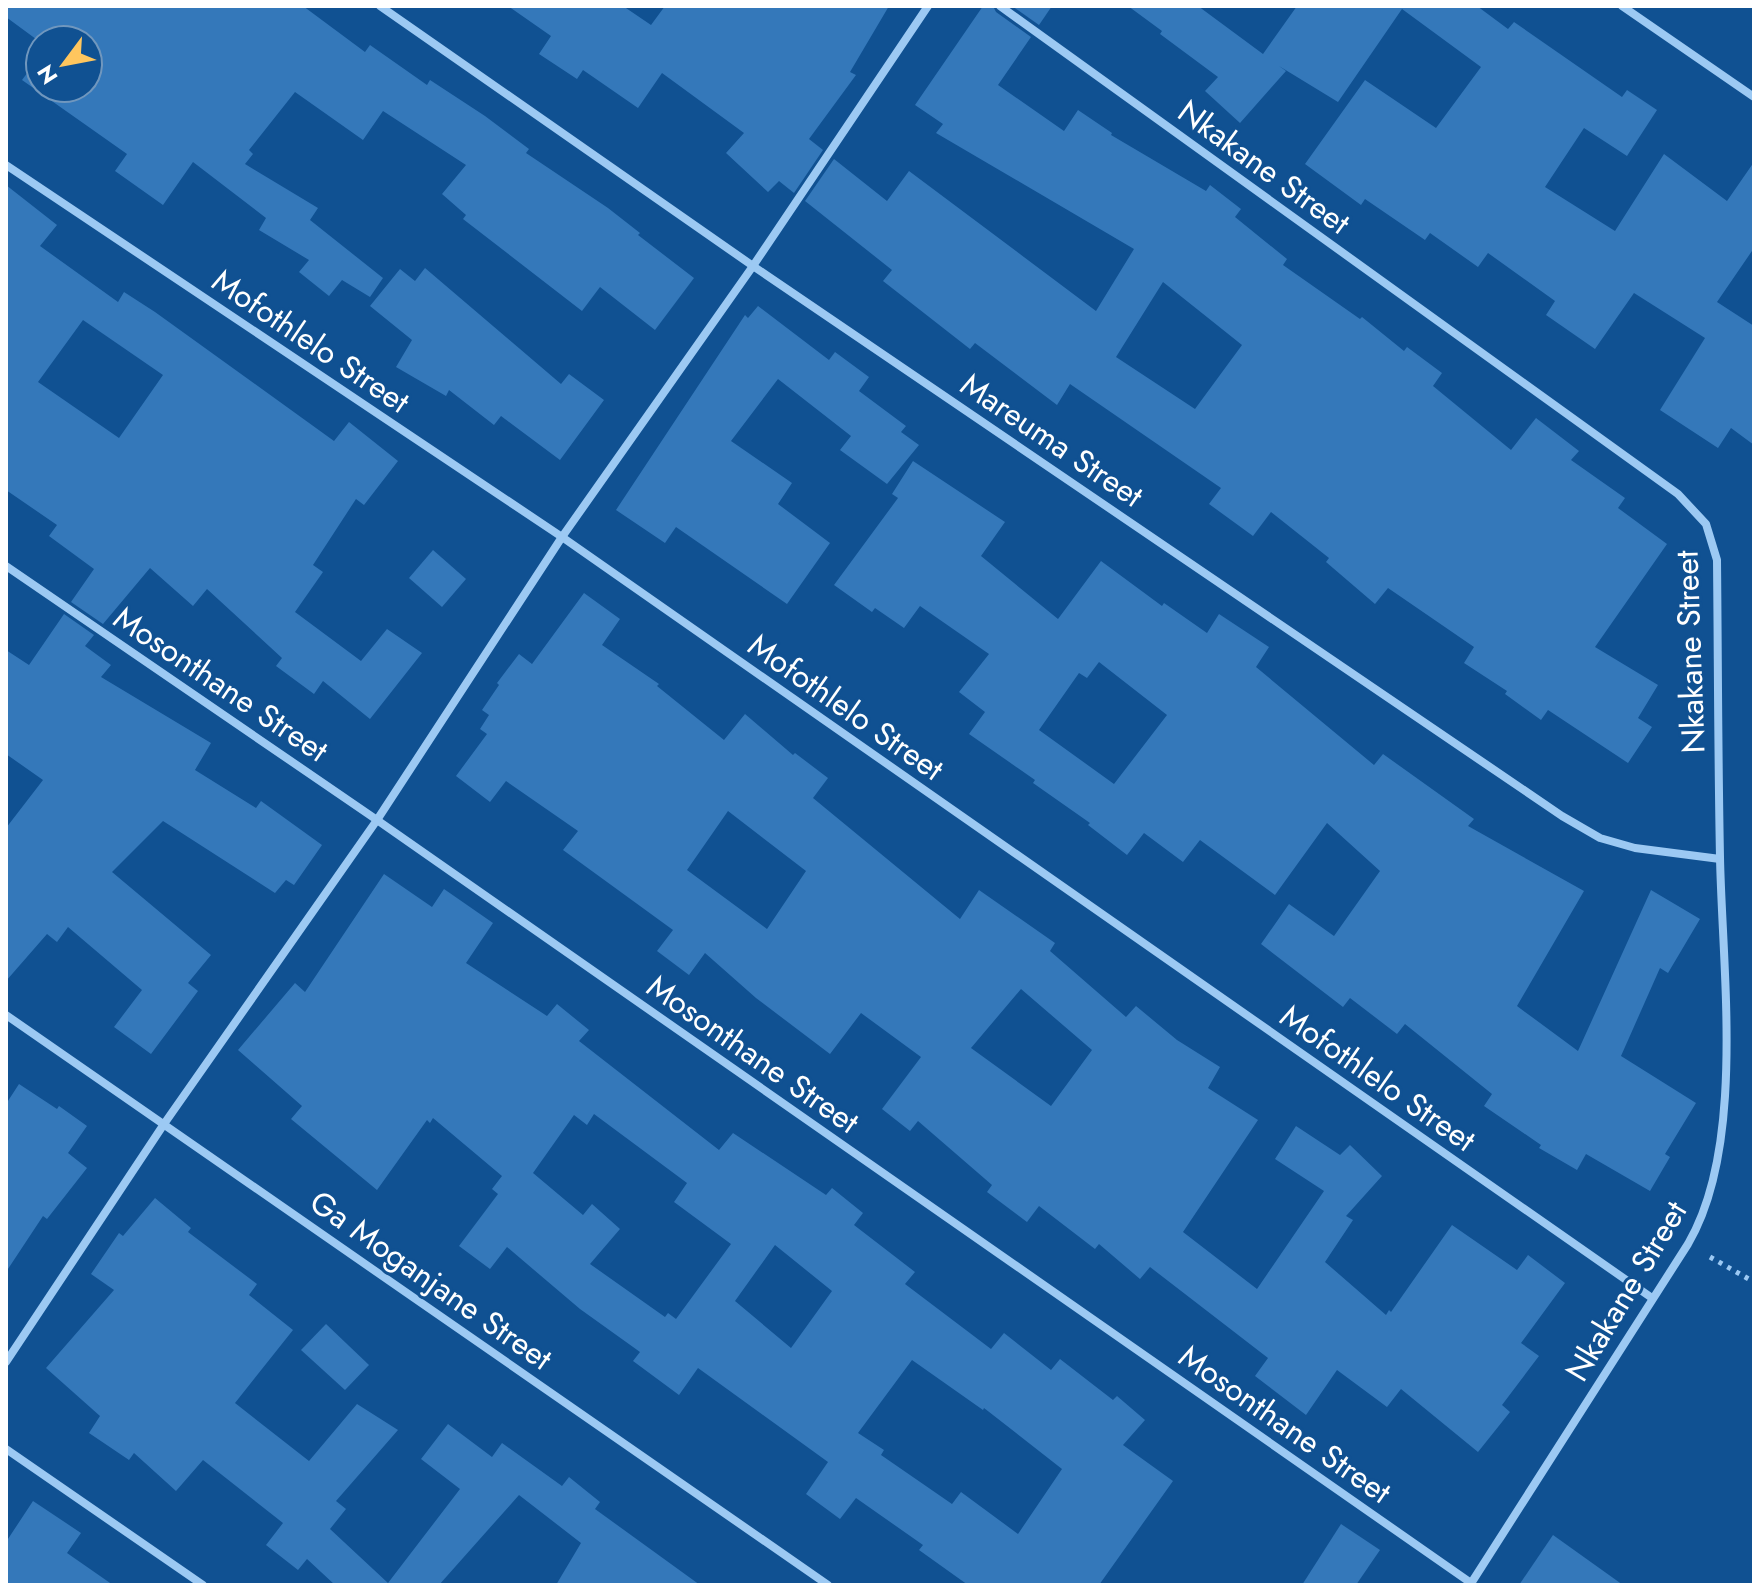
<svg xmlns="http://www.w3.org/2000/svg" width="1760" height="1591" viewBox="0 0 1760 1591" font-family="Jost,sans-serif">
<rect width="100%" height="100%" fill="#105192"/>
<g fill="#3478ba" fill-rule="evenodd">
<polygon points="6,6 303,6 365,52 370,45 427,85 430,80 485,116 529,149 526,153 608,208 640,233 638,235 694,278 655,330 600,287 582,311 463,219 466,215 442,194 466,165 383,111 363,140 295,92 249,150 253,154 245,164 318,208 310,220 383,278 370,297 342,280 329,296 299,272 309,260 259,230 266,218 193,162 163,205 115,171 127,154 22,80 40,56 40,88 88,88 88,40 40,42 6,17"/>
<polygon points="508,6 623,6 651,25 665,6 889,6 850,72 856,75 809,139 823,150 794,193 779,181 768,192 726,153 744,133 662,73 638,108 583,70 577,79 539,54 551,36"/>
<path d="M983,6h10l3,6 35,25 -33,48 66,46 14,-21 34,23 -1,2 95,56 4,-6 31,24 -6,8 52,42 -4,6 77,54 2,-2 42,34 3,-4 35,26 -9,13 78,64 25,-32 43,33 -8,9 54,38 -7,10 49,36 -72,103 63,38 -20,33 14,9 -24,36 -80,-53 -7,10 -36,-26 2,-3 -43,-28 10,-16 -86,-59 -13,16 -49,-42 3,-4 -58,-46 -18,24 -44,-32 12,-16 -151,-104 -13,21 -82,-62 -5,6 -87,-68 9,-11 -87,-69 29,-42 53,42 22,-30 187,140 38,-62 -198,-116 7,-9 -28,-19zM1163,282l79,63 -47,64 -79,-52z"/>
<polygon points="1012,6 1052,6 1039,25"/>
<polygon points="1128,6 1198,6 1263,54 1297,6 1477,6 1508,29 1514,22 1622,97 1627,90 1657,110 1627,156 1584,128 1545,187 1615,231 1664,154 1727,201 1754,162 1754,248 1717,302 1754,326 1754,445 1731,428 1718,448 1660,410 1705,338 1634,293 1595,349 1546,315 1555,301 1488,253 1478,267 1430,233 1425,240 1365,199 1361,205 1305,164 1365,80 1436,128 1481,67 1402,9 1338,102 1279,66 1286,71 1240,123 1205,91 1218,77 1160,34 1162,31"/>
<path d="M6,185l51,40 -17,21 78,56 6,-10 31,20 179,129 15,-19 49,39 -34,44 -8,-6 -43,66 10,7 -28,40 66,49 26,-32 35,24 -52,66 -47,-38 -9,13 -38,-28 6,-8 -75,-69 -14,17 -43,-38 -47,56 -32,-22 23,-33 -45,-33 8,-11 -51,-35zM83,320l80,55 -44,63 -81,-56z"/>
<polygon points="425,268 561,384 569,374 604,400 560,460 501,416 494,425 449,390 446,396 396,367 412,340 370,306 400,269 415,281"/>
<polygon points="758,306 829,360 835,352 869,377 859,391 906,426 901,432 919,445 887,484 840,450 851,436 778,379 731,441 792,483 778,504 830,543 787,604 676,527 665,543 616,510 745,315 748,318"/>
<path d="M913,461l92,61 -24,34 77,63 43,-58 61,45 2,-3 43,30 12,-19 50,33 -13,20 118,98 9,-11 91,65 -6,7 116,65 -67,115 61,45 73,-161 49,29 -32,54 -8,-5 -39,88 75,47 -31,51 5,3 -20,34 -64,-37 -9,16 -38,-22 2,-3 -57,-39 8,-12 -87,-70 -8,10 -47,-36 -7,9 -82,-63 28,-40 45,32 46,-65 -53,-48 -52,72 -75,-55 -17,22 -39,-29 -17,22 -39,-30 2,-2 -57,-40 2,-3 -66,-46 16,-22 -26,-20 30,-38 -69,-48 -16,22 -29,-20 -3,4 -38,-27 64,-87 -6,-4zM1099,662l68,53 -53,69 -75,-54 40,-57 8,5z"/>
<polygon points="433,550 466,579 442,607 409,578"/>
<path d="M584,593l36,26 -18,26 57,39 -2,2 67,54 21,-26 48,41 2,-2 33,25 -15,20 147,121 19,-29 76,53 -5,8 76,66 10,-11 41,34 43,27 -12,21 50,32 -75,112 74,57 67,-98 -49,-32 21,-33 44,29 10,-10 32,31 -36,40 7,4 -28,42 61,53 3,-5 2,2 61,-87 65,45 11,-15 37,28 -44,60 18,13 -37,49 8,7 -32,40 -77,-63 -14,18 -50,-37 -31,45 -51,-39 13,-18 -118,-91 -10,12 -41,-35 -4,5 -56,-43 -12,16 -40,-30 5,-7 -74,-64 -8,10 -28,-22 39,-52 -60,-44 -31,41 -74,-56 -51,-45 -16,22 -32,-24 16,-21 -110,-80 15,-19 -72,-50 -16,21 -34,-26 31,-42 -7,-5 9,-14 -7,-5 17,-25 -2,-2 22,-29 13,10zM728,811l78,60 -39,58 -80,-59zM1021,989l71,61 -41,56 -80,-58z"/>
<polygon points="64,614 94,635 85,646 111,665 101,677 211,743 195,770 256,808 261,801 322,845 294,885 286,880 275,893 163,821 112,872 211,955 188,983 198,991 151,1054 114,1027 142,990 68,927 57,942 47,934 6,981 6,828 43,780 6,754 6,650 29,665"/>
<path d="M384,874l48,33 12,-18 49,34 -27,40 81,53 10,-12 32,26 -10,11 140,109 14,-17 93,62 6,-7 31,25 -9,12 61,47 -10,12 86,65 13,-16 47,37 9,-11 53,41 4,-4 28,24 -22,25 50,36 -74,104h-131l-49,-35 4,-5 -67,-47 -16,21 -34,-25 22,-32 -130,-94 -19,27 -46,-34 7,-9 -60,-43 -73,-62 -17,22 -31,-23 39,-52 -6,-5 10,-13 -69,-58 -3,5 -3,-3 -50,70 -86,-71 11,-13 -64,-56 57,-67 10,9zM594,1114l93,69 -13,19 57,42 -55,75 -8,-6 -3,4 -75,-53 30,-35 -28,-25 -9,11 -50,-42 41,-58 13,10zM775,1245l57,46 -41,57 -56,-47zM912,1360l71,50 1,-2 78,61 -44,65 -57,-42 -9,12 -71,-49 3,-5 -26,-17z"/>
<polygon points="19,1084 57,1109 59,1106 87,1126 68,1153 87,1168 47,1219 43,1216 6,1272 6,1104"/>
<polygon points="155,1198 191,1228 188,1232 257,1284 249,1295 293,1330 235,1403 309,1461 357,1404 398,1430 336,1501 346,1509 330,1529 388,1583 460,1489 421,1459 448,1424 492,1457 502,1443 562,1486 569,1477 600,1502 595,1509 700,1585 556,1585 581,1543 519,1495 439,1585 335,1585 307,1559 298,1570 266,1545 283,1523 203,1460 176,1491 134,1453 129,1460 89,1433 100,1416 46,1368 114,1290 91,1274 119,1233 123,1236"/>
<polygon points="326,1324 369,1365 345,1390 301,1350"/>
<polygon points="33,1501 81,1533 67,1553 113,1585 6,1585 6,1542"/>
<polygon points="1341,1524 1380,1550 1356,1585 1302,1585"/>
<polygon points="1553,1535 1623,1585 1519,1585"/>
</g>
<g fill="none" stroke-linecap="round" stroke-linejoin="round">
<polyline stroke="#9cc9f3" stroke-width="5" stroke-dasharray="4 6" stroke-linecap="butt" points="1710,1257 1754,1282"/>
<g stroke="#9cc9f3" stroke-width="8">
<polyline points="380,6 753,266 1562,816 1600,838 1635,848 1720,859"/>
<path d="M1000,6l678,488 28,30 11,36c1,99 1,198 3,297 2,112 26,289 -32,387l-218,341"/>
<polyline points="1622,6 1754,97"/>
<polyline points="6,165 562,537 1652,1298"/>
<polyline points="6,566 377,820 1471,1583"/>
<polyline points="6,1015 828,1585"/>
<polyline points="6,1362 164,1124 377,820 562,537 753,266 928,6"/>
<polyline points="6,1449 203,1585"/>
</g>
</g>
<g text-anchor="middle" stroke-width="6" stroke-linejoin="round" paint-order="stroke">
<g font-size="32" fill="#fff" stroke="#105192">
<text transform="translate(1264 167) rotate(36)" y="11">Nkakane Street</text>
<text transform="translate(311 341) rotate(34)" y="11">Mofothlelo Street</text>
<text transform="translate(1052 440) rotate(34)" y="11">Mareuma Street</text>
<text transform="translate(1690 652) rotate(-92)" y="11">Nkakane Street</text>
<text transform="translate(221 684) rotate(34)" y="11">Mosonthane Street</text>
<text transform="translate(846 707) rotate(35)" y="11">Mofothlelo Street</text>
<text transform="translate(753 1054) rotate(35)" y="11">Mosonthane Street</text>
<text transform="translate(1378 1078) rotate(35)" y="11">Mofothlelo Street</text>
<text transform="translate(431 1280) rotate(35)" y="11">Ga Moganjane Street</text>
<text transform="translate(1626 1291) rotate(-59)" y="11">Nkakane Street</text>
<text transform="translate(1285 1424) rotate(35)" y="11">Mosonthane Street</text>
</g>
</g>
<rect width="1760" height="1591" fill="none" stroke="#ffffff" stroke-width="16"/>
<g transform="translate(64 64) rotate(238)"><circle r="38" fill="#105192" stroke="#7097be" stroke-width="2"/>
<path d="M0-6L14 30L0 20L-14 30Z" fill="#ffc65e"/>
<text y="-12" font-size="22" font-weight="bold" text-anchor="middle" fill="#ffffff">N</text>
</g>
</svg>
